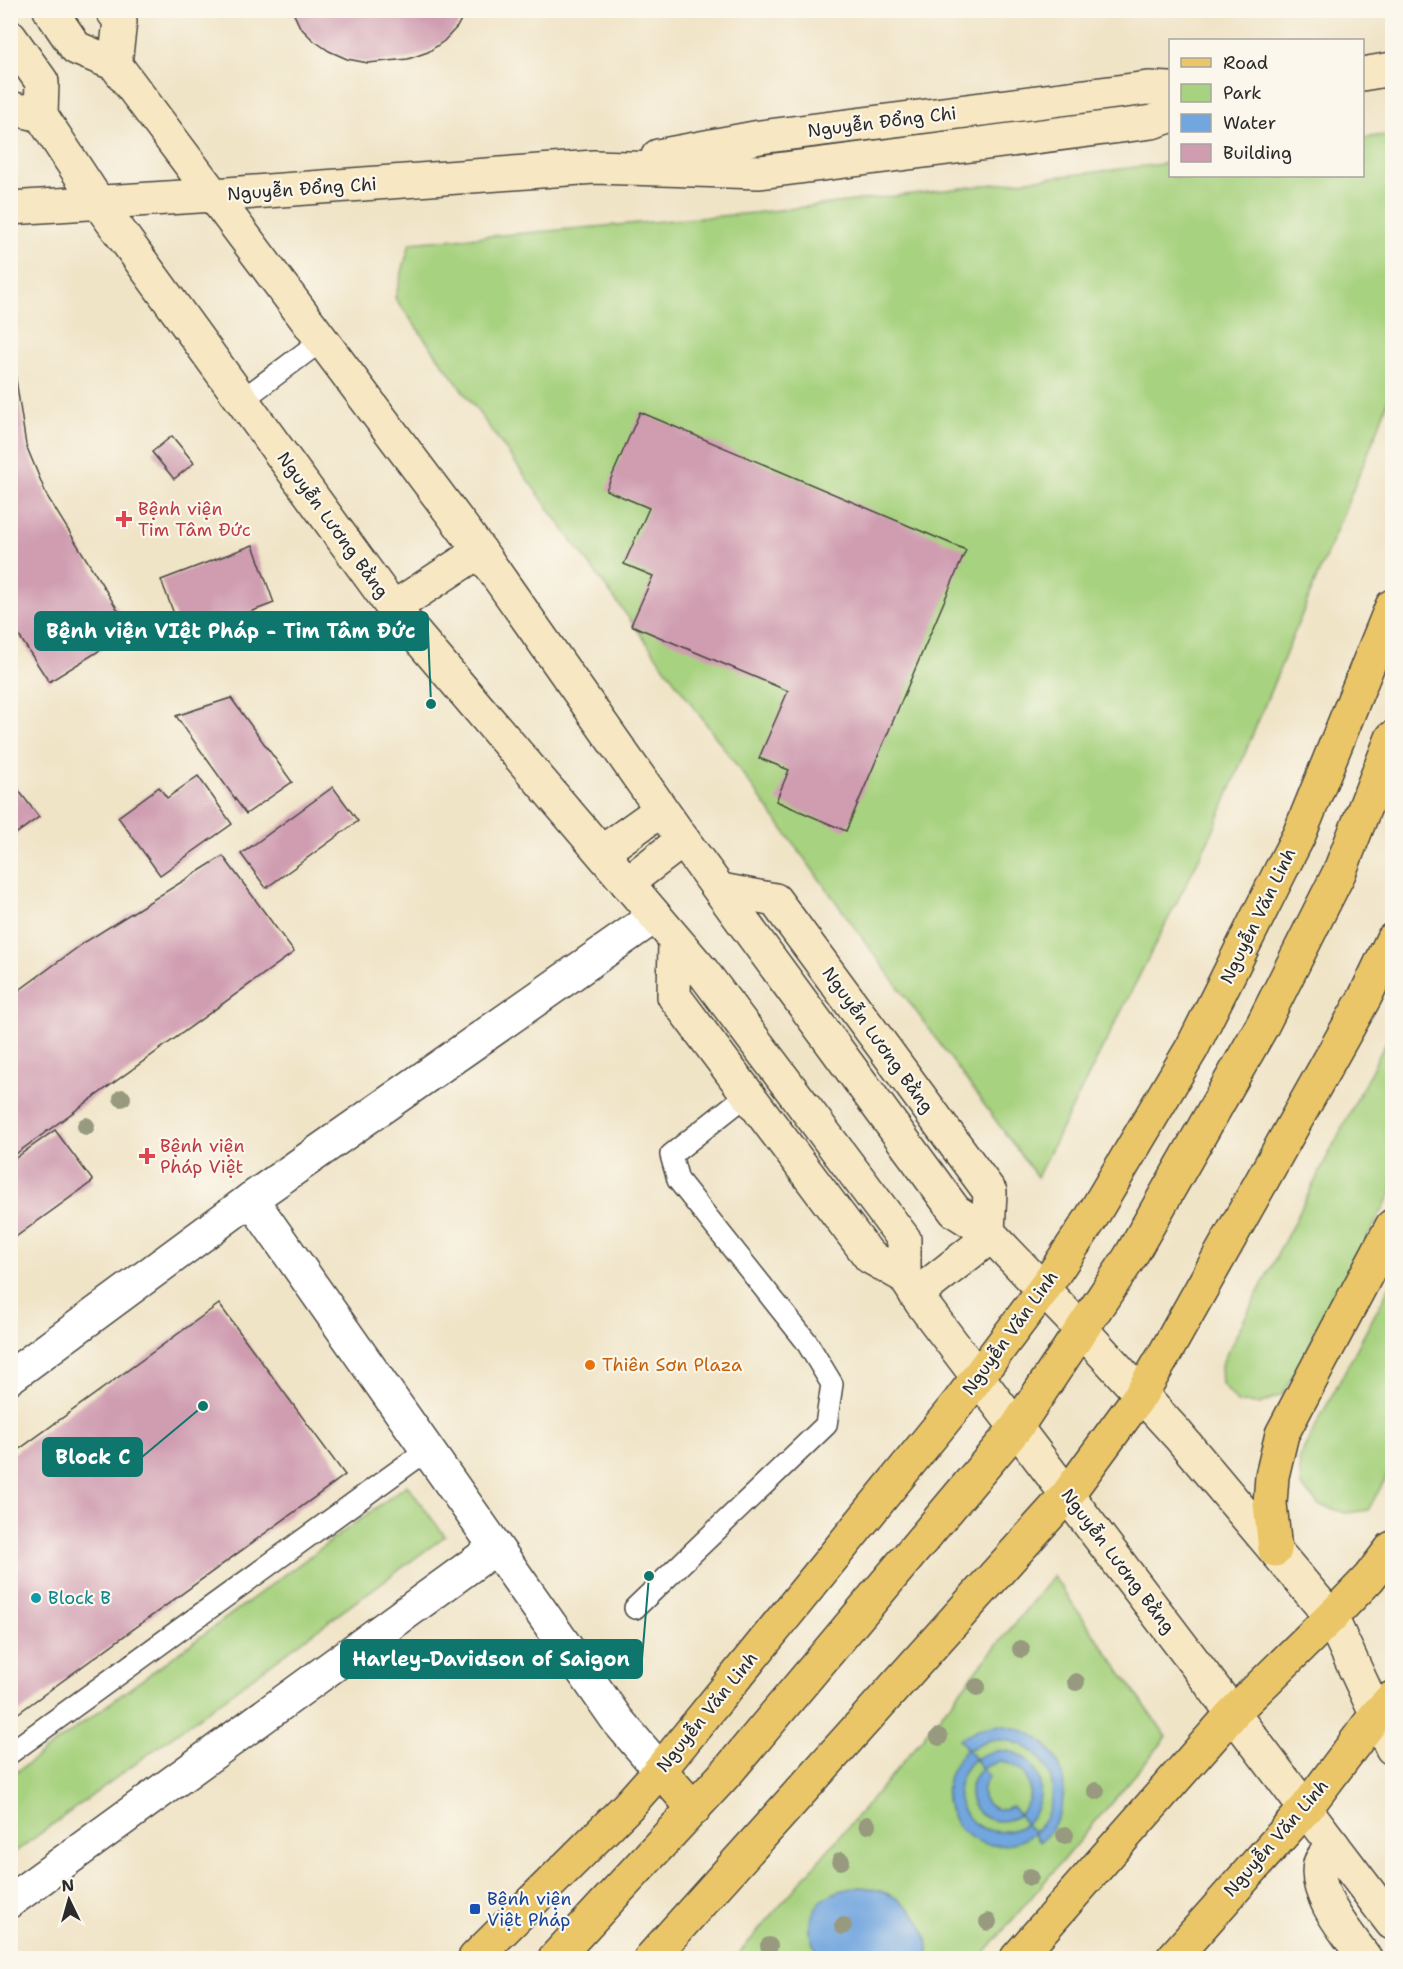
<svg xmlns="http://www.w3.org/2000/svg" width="1403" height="1969" viewBox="0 0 1403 1969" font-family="'Shantell Sans',sans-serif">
<rect width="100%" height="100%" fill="#fbf7ec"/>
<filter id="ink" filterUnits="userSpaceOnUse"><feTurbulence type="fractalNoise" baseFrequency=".0167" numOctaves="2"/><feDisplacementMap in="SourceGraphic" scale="12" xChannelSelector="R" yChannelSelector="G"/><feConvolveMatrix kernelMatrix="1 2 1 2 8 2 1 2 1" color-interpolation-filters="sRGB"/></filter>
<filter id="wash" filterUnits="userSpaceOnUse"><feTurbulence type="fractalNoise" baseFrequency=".008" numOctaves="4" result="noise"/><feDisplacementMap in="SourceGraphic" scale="24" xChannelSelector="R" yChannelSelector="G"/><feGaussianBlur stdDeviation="1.35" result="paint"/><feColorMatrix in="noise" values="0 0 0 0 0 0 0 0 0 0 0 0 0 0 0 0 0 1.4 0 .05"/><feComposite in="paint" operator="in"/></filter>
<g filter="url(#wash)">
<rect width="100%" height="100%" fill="#f0e4c7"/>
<g fill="#a7d27f" stroke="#697e55" stroke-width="1.5">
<polygon points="1392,134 1392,389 1379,426 1214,829 1037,1177 395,298 410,243 754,213 1170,163 1170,176 1362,176 1363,138"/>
<polygon points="1392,1030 1392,1192 1283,1394 1260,1404 1238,1403 1222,1384 1221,1365"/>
<polygon points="1392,1282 1392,1467 1368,1510 1346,1513 1319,1505 1301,1486 1299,1458"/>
<polygon points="407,1485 445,1536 11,1855 11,1776"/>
<polygon points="1053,1576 1167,1737 980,1958 735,1958 894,1773"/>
</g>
<g fill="#72a6df" stroke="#4e6885" stroke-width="1.5" fill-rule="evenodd">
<path d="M999,1725c11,2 22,3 32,9 42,23 42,78 9,108l-7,-8c-59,40 -119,-34 -66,-85l-8,-10 19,-10zM990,1740c55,-5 84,54 44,93l-8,-9c38,-42 -6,-94 -51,-65l-7,-9zM974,1759l8,9c-30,28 2,68 37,47l7,9c-48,28 -92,-27 -52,-65zM998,1762c30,1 42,31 21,53l-7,-9c-20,12 -40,-11 -23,-29l-7,-9z"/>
<path d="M860,1887c38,3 71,31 68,71 -8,1 -20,3 -27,0 -9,-4 -16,-10 -26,-8 -16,3 -27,13 -45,8 -27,-8 -25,-46 -5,-60 10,-7 23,-10 35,-11z"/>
</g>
<g id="blocks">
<g fill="#cf9cb0">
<polygon points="292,10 466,10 457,27 444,41 428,52 408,59 368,63 347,59 329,51 313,40 300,27"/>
<polygon points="10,340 26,445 47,496 131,631 49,682 10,622"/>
<polygon points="640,412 966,550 846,831 776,801 789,770 759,758 788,691 631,625 653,576 624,564 649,508 606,490"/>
<polygon points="172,436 194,463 174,479 152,452"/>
<polygon points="253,545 274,603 183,637 161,580"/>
<polygon points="231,698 292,782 246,814 176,716"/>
<polygon points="198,776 232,824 160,875 118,817 159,787 167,798"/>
<polygon points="10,779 39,817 10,838"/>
<polygon points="333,787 358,821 266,888 241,854"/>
<polygon points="223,856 294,952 10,1158 10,997 85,942"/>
<polygon points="55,1130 93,1181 10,1241 10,1162"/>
<polygon points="219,1304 345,1475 17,1714 10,1705 10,1456"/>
</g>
</g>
</g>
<g filter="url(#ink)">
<use href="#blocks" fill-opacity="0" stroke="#494742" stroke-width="1.5"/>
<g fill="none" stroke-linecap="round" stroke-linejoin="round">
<g stroke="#494742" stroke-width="24">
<g id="lane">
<polyline points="242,400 322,340"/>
<polyline points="635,1608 826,1425 832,1384 806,1341 678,1180 671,1155 748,1094"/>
<polyline points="10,1753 427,1450"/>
</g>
</g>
<g stroke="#494742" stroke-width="36">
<g id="street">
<polyline points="655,916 251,1199 618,1721 660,1770"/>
<polyline points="10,1377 251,1199"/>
<polyline points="10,1901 495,1548"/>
</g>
</g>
<g stroke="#494742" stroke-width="36">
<g id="secondary">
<polyline points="50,10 76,48 115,64 480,551 683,840 955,1211 988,1232 1082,1330 1178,1435 1331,1617 1392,1748"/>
<polyline points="112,10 120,21 115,64"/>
<polyline points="10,37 42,82 41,115 98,202 393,608 703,972 904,1239 904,1276"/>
<polyline points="1362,74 1392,69"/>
<polyline points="10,108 41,115"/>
<polyline points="658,156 760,137 1148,88 1170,89"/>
<polyline points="10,208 214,195 594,167 760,172 1152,122 1170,116"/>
<polyline points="393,608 480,551"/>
<polyline points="602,852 661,810"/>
<polyline points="627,883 683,840"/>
<polyline points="721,890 775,900 990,1192 988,1232"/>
<polyline points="675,941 674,996 870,1257 904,1276 921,1302 977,1376 1392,1923"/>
<polyline points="916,1295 991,1236"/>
<path d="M1333,1845c-4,6 -12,13 -13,19 -7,31 28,70 45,94"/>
</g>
</g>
<g stroke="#494742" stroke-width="36">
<g id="primary">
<polyline points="660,1770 694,1809"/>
<polyline points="475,1958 627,1807 660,1770 959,1402 1043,1290 1090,1220 1192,1048 1280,872 1299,835 1392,606"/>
</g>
</g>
<g stroke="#494742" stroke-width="36">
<g id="highway">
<polyline points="1275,1550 1270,1504 1272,1476 1282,1434 1392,1226"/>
<polyline points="555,1958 729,1770 1016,1428 1130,1257 1262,1026 1339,873 1392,738"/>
<polyline points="651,1958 1067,1495 1141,1394 1163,1357 1365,997 1392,940"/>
<polyline points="1017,1958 1233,1713 1339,1609 1369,1578 1392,1548"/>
<polyline points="1173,1958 1306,1808 1376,1715 1392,1698"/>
</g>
</g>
<use href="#lane" stroke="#fff" stroke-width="21"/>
<use href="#street" stroke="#fff" stroke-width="33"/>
<use href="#secondary" stroke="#f7e8c3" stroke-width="33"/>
<use href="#primary" stroke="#ebc669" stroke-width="33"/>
<use href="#highway" stroke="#ebc669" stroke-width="33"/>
</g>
<g fill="#989a7f">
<circle cx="122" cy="1098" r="9"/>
<circle cx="86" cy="1126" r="9"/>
<circle cx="1021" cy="1649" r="9"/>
<circle cx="1076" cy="1682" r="9"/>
<circle cx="977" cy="1687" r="9"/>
<circle cx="939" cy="1737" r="9"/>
<circle cx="1096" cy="1791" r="9"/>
<circle cx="867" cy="1825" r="9"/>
<circle cx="1065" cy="1835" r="9"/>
<circle cx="841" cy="1861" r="9"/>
<circle cx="1030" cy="1877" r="9"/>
<circle cx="988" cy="1922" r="9"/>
<circle cx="843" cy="1926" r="9"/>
<circle cx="769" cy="1946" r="9"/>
</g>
</g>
<g fill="#e0444e" stroke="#fbf7ec" stroke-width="2">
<path d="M121 510h6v6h6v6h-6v6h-6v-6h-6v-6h6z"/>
<path d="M144 1147h6v6h6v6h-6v6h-6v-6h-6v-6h6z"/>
</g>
<circle fill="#e8710a" stroke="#fbf7ec" stroke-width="2" cx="590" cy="1365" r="6"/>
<circle fill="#0f9aa8" stroke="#fbf7ec" stroke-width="2" cx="36" cy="1598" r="6"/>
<rect fill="#1a4fb4" stroke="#fbf7ec" stroke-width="2" x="469" y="1903" width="12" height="12" rx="3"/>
<g text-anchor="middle" stroke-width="4.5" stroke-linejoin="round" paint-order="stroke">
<g font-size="18" fill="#2b2b2b" stroke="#fbf7ec">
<text transform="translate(882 122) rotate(-7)" y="6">Nguyễn Đổng Chi</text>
<text transform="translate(302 189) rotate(-4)" y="6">Nguyễn Đổng Chi</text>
<text transform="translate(333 525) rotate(54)" y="6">Nguyễn Lương Bằng</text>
<text transform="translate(1258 916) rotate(-64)" y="6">Nguyễn Văn Linh</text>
<text transform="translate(878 1040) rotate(54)" y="6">Nguyễn Lương Bằng</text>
<text transform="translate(1010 1333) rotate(-54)" y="6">Nguyễn Văn Linh</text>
<text transform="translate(1118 1561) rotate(53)" y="6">Nguyễn Lương Bằng</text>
<text transform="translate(707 1712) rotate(-51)" y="6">Nguyễn Văn Linh</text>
<text transform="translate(1276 1838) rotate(-49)" y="6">Nguyễn Văn Linh</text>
</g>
<g font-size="18" fill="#be3a42" stroke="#fbf7ec" text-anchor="start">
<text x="138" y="515">Bệnh viện<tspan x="138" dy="21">Tim Tâm Đức</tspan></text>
<text x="160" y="1152">Bệnh viện<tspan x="160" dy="21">Pháp Việt</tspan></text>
</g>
<g font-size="18" fill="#c56008" stroke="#fbf7ec" text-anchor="start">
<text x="602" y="1371">Thiên Sơn Plaza</text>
</g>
<g font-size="18" fill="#0d838f" stroke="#fbf7ec" text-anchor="start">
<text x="48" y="1604">Block B</text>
</g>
<g font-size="18" fill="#164399" stroke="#fbf7ec" text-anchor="start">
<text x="487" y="1905">Bệnh viện<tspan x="487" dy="21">Việt Pháp</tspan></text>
</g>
</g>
<path fill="none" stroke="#0f766e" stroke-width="2" d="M431 704L428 631M203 1406L142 1457M649 1576L642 1659"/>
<g fill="#0f766e" stroke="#fbf7ec" stroke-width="2">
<circle cx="431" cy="704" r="6"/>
<circle cx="203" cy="1406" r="6"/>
<circle cx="649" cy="1576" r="6"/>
</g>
<g fill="#0f766e" stroke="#0f766e" stroke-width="2">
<rect x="35" y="612" width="393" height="38" rx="6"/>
<rect x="43" y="1438" width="99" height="38" rx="6"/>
<rect x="341" y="1640" width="301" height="38" rx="6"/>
</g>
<g font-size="20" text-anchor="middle" font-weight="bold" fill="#fff">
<text x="231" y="638">Bệnh viện VIệt Pháp - Tim Tâm Đức</text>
<text x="93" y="1464">Block C</text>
<text x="491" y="1666">Harley-Davidson of Saigon</text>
</g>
<rect width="1403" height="1969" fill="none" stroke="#fbf7ec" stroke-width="36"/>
<rect x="1169" y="39" width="195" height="138" fill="#fbf7ec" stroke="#a8a59f" stroke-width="1.5"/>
<rect x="1181" y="58" width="30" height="9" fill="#ebc669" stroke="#a8a59f" stroke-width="1.5"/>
<text x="1223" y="69" font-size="18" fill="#2b2b2b">Road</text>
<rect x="1181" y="84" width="30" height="18" fill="#a7d27f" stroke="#a8a59f" stroke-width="1.5"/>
<text x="1223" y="99" font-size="18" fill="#2b2b2b">Park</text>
<rect x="1181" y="114" width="30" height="18" fill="#72a6df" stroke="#a8a59f" stroke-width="1.5"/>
<text x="1223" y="129" font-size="18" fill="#2b2b2b">Water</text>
<rect x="1181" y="144" width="30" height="18" fill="#cf9cb0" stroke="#a8a59f" stroke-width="1.5"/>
<text x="1223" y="159" font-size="18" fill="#2b2b2b">Building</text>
<g transform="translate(69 1900) rotate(355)" stroke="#fbf7ec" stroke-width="4.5" paint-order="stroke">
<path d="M0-4.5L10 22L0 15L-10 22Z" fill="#2b2b2b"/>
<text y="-9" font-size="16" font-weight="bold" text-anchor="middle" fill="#2b2b2b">N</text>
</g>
</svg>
